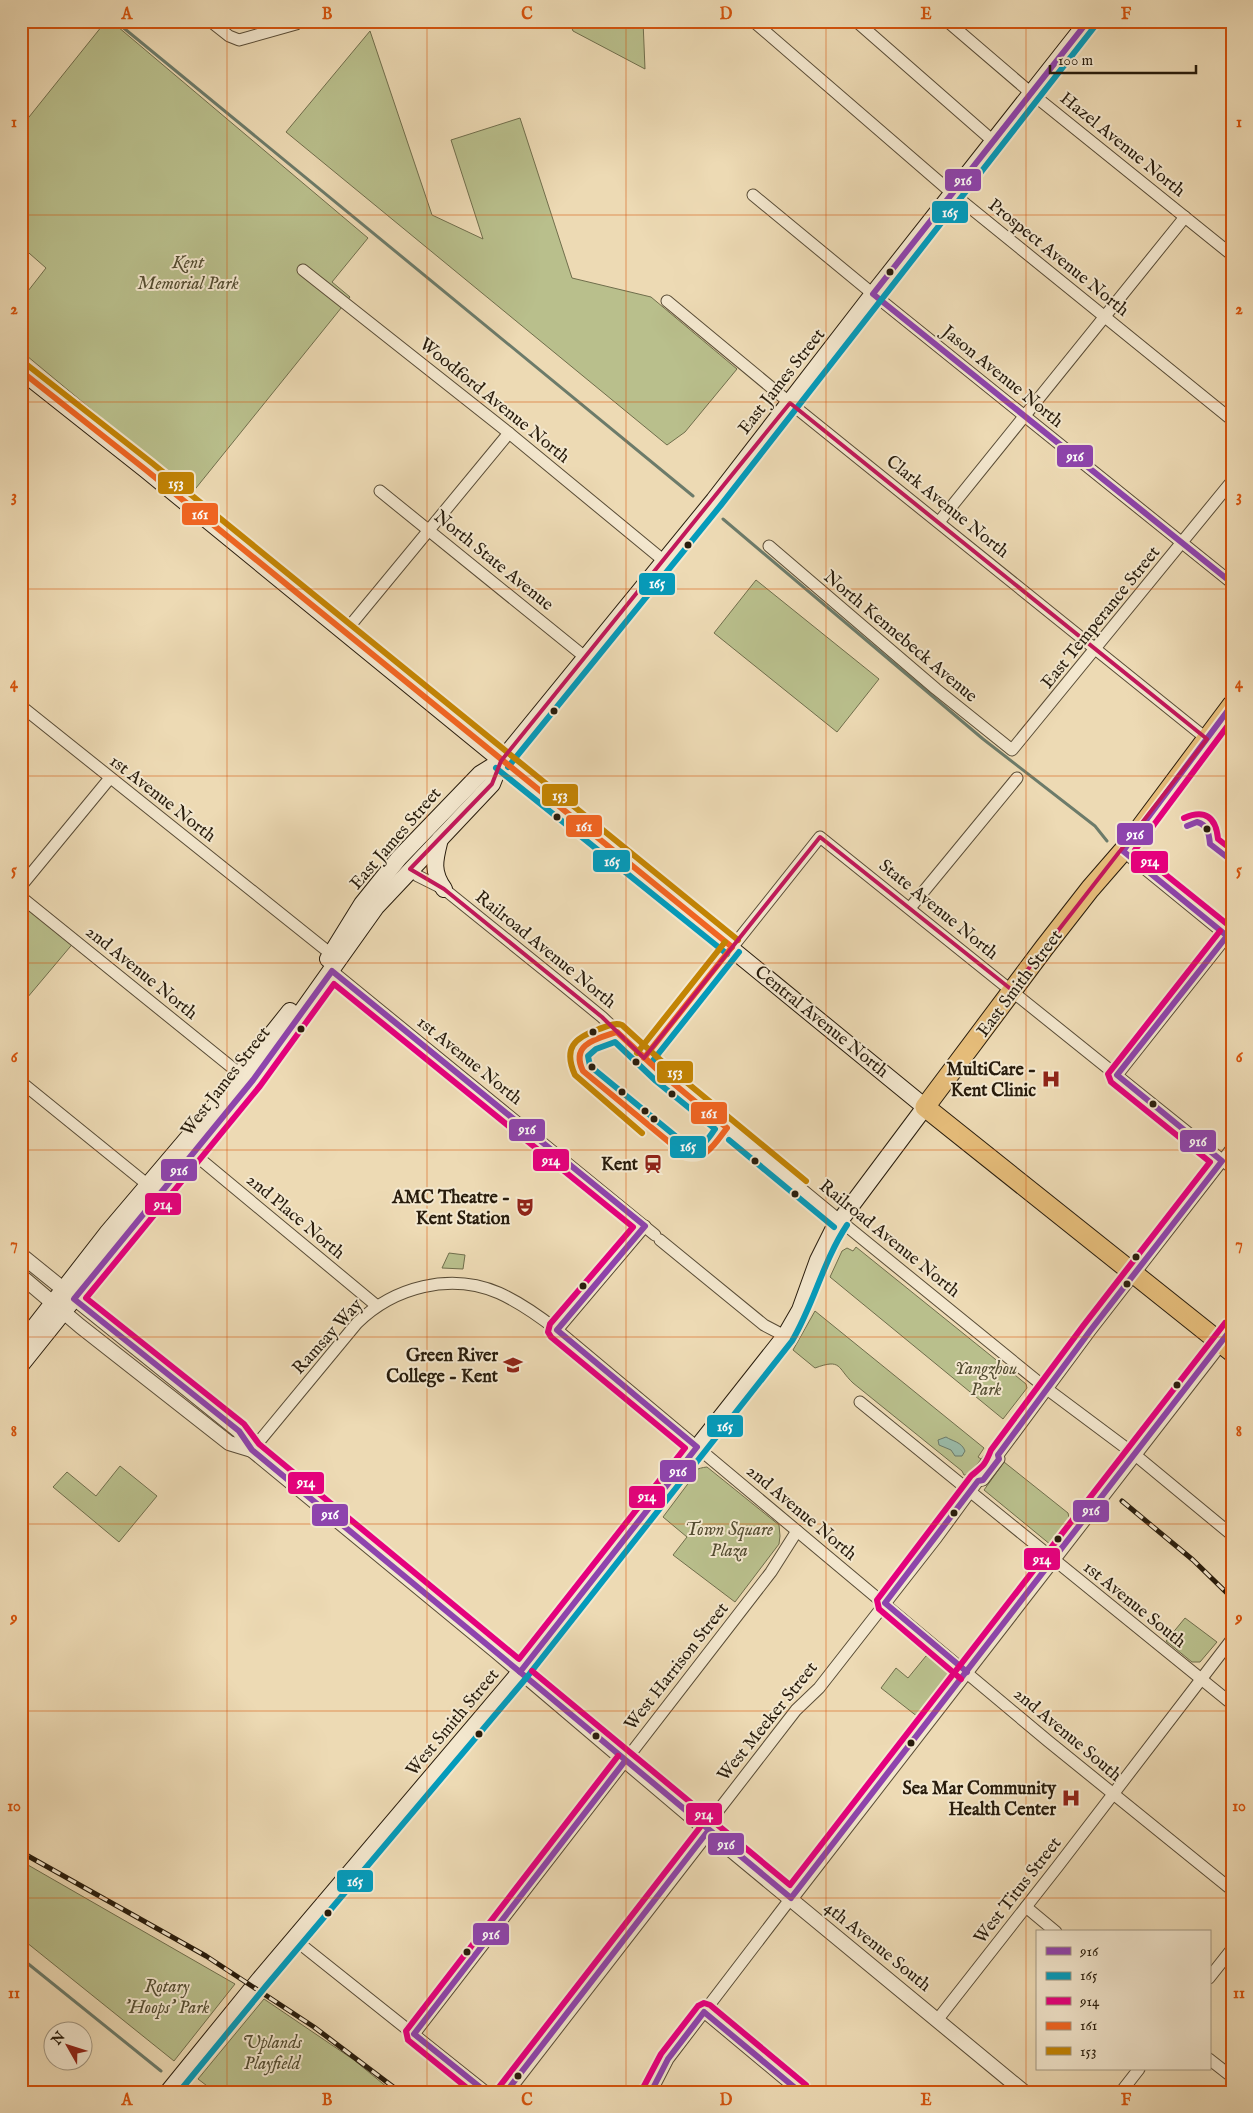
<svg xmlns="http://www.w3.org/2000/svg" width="1253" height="2113" viewBox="0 0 1253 2113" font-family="'IM FELL English',serif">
<rect width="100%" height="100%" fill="#eddab4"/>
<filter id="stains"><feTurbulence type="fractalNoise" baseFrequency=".004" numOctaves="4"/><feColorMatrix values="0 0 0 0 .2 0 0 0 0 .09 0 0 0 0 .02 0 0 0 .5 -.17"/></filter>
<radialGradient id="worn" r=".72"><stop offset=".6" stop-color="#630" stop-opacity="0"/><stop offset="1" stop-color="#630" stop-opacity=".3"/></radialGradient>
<g fill="#b9bf8c" stroke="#706e4c">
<polygon points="106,21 111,21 368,238 332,282 350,297 192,493 21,351 21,300 46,268 21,246 21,127"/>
<polygon points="569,21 643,21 645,69 573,31"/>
<polygon points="370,31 432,215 483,239 451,140 520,118 572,278 651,297 737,369 685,432 667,445 286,132"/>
<polygon points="756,580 879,679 837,732 714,633"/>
<polygon points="21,897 75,941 27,998 21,993"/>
<polygon points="856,1247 1026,1384 1027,1388 1003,1419 830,1277 842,1251 847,1248 853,1251"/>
<polygon points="449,1253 465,1255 463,1269 442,1268"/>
<path d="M815,1311l169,137 -6,9 3,2 -2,10 -7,6h-8l-2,-4 -109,-88c-16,-15 -11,-25 -38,-15l-22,-18z"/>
<polygon points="1004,1462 1068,1513 1070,1522 1051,1545 984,1490"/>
<polygon points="120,1466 157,1496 119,1542 53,1487 67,1472 96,1496"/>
<path d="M707,1467l72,58 1,11 -1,8 -44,58 -62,-47 14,-18 -24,-20 27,-36 -3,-2c6,-8 10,-11 20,-12z"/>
<polygon points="1185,1618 1217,1642 1200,1662 1192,1662 1166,1641"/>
<polygon points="931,1654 947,1665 948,1675 918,1717 881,1688 896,1668 908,1678 926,1656"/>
<polygon points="21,1861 235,1984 174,2061 21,1938"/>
<polygon points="264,1999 354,2060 393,2092 215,2092 198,2079"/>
</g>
<path fill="#9abba9" stroke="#6c7b6a" d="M946,1437c6,4 16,5 19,14l-3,5h-7l-4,-6 -12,-5 -1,-5z"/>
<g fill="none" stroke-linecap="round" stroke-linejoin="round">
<g stroke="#6c7b6a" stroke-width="3">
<polyline points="120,25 693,496"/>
<polyline points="723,519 983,739 1095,826 1107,841"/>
<polyline points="21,1958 161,2071"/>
</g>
<g stroke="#594c36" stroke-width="13">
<g id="minor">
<polyline points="210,21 229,36 239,40 296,24 300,21"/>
<polyline points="753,21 952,193 1232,420"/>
<polyline points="856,21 993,141"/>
<polyline points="947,21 1031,93 1232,255"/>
<polyline points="753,195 873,294 1232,583"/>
<polyline points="303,270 509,433 663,560"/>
<polyline points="667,301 790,403 1207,739"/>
<polyline points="380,491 585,657"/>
<polyline points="939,522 1185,217"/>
<polyline points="769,546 936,689 1012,750 1232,481"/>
<polyline points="344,633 509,433"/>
<polyline points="21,706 331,954"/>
<polyline points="1123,851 1232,940"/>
<polyline points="410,869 418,876 444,889 558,981 602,1017 662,1074 827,1210 1047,1389 1134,1454 1232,1535"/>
<polyline points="21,886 110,778"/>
<polyline points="21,897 240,1074"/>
<polyline points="910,908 1017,778"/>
<polyline points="332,971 655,1235"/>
<polyline points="644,1058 820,837 1232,1168"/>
<polyline points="1117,1075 1227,936"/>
<polyline points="21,1082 148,1185"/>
<polyline points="194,1154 377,1306"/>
<polyline points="660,1240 764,1325 785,1336"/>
<polyline points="557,1330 645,1226"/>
<polyline points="860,1402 1232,1704"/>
<path d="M252,1450l105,-127c37,-36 93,-51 142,-30 22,10 40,23 58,37l491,411 184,149"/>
<polyline points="978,1481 977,1475 992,1455 998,1455"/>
<polyline points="708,1831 714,1816 796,1710 819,1688 937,1537 978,1481 983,1480 999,1459 998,1455 1090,1331 1232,1148"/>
<polyline points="1026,1907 1056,1932"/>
<polyline points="294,1939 486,2092"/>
<polyline points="1209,1978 1232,1949"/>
<polyline points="704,2012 800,2092"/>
<polyline points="938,2019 1058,1866 1232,1639"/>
<polyline points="414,2034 771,1572 797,1531"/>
<polyline points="1209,2059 1232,2077"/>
<polyline points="651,2092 668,2059 791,1898"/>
<polyline points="1121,2092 1139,2069"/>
</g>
</g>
<g stroke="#594c36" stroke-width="16">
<g id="tertiary">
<polyline points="21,1255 239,1431 252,1450 496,1651 708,1831 1024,2092"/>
<polyline points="21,1276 80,1326 229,1443 252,1450"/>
<polyline points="791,1898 1232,1328"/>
<polyline points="506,2092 708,1831"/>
</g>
</g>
<g stroke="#281c0c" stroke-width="18">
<g id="secondary">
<polyline points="21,371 146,470 925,1107 833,1230 818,1260 800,1310 785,1336 520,1672 259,1980 168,2092"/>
<path d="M440,839c-5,20 -9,32 4,50"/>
<polyline points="328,959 362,904 399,858 480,774 501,761"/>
<polyline points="21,1344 108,1232 209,1113 290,1011"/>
<polyline points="21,1365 117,1245 253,1080 376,907 492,784 501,761 714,500 873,294 1088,21"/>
</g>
</g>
<g stroke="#281c0c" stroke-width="21">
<polyline id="primary" points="1232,705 1123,851 1090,889 1044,948 925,1107 1232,1352"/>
</g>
<use href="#minor" stroke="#f3e7ce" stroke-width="11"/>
<use href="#tertiary" stroke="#f3e7ce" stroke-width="14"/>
<use href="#secondary" stroke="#f3e7ce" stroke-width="16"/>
<use href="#primary" stroke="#e6bd7a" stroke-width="19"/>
<g stroke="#281c0c" stroke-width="5">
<g id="rail">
<polyline points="1122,1501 1193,1560 1232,1598"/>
<polyline points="21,1852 206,1956 314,2027 400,2092"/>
</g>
</g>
<use href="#rail" stroke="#f3e7ce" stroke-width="3" stroke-dasharray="9" stroke-linecap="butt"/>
<g stroke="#f3e7ce" stroke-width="10">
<g id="bus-1">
<polyline points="1088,21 873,294 1232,583"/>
<polyline points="1232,705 1123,851 1232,940"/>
<path d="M1187,826l10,-4c11,3 12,12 13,22l22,17"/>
<polygon points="332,971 645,1226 557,1330 697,1447 520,1672 252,1450 239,1431 74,1299 253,1080"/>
<polyline points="520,1672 791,1898 1232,1328"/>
<polyline points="967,1672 885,1603 978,1481 983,1480 999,1459 998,1455 1090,1331 1222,1161 1117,1075 1227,936"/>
<polyline points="486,2092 414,2034 625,1761"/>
<polyline points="506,2092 708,1831"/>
<polyline points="651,2092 668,2059 704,2012 800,2092"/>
</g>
</g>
<g stroke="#f3e7ce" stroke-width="10">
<g id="bus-2">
<polyline points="508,767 721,505 1095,26"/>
<polyline points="496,768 727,954"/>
<path d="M615,1042l41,39 59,48c-6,9 -13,20 -25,19l-100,-82 -2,-10 8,-7z"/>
<polyline points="651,1063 739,952"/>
<polyline points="729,1140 834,1227"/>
<path d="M179,2092l87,-106 261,-309 265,-336c22,-37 31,-80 55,-116"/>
</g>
</g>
<g stroke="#f3e7ce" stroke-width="10">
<g id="bus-3">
<polyline points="1232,720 1135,850 1232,928"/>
<path d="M1184,818c21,-9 32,-1 34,21l14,11"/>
<polygon points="334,984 633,1227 550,1324 548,1332 551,1337 685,1448 519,1659 259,1444 244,1424 86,1298 260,1086"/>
<polyline points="532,1671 790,1885 1225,1323"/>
<path d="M961,1679l-82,-70 -2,-9 94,-124c13,-11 14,-11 20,-26l92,-124 127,-164 -99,-80 -3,-8 112,-143"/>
<polyline points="499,2087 701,1826"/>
<polyline points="643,2088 661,2054 698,2006 704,2003 710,2005 806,2085"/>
<polyline points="472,2092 408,2040 406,2031 618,1756"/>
</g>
</g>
<g stroke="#f3e7ce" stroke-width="10">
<g id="bus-4">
<polyline points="21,371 146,470 732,947"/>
<path d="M617,1032l45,42 65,54c-11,14 -21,33 -41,28l-103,-85c-13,-27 13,-32 34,-39z"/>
<polyline points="644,1058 732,947"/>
</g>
</g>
<g stroke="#f3e7ce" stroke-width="10">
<g id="bus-5">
<polyline points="26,364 152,463 738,940"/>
<polyline points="637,1053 725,942"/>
<path d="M642,1133l-67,-58c-12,-27 -1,-37 24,-46 7,-2 15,-7 23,-4l46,42 138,114"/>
</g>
</g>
<use href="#bus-1" stroke="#8e44ad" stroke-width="6"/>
<use href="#bus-2" stroke="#049bbb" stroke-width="6"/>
<use href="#bus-3" stroke="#e5007d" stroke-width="6"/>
<use href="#bus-4" stroke="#f26522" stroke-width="6"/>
<use href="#bus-5" stroke="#c38403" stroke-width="6"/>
</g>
<path fill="none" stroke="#c2185b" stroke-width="4" stroke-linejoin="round" d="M790,403l417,336 -195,251 -192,-153 -176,221 -42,-41 -158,-128 -34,-20 82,-85 9,-23z"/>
<path fill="none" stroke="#d5530c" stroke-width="1" stroke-opacity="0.55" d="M227,21v2071M427,21v2071M626,21v2071M826,21v2071M1026,21v2071M21,215h1211M21,402h1211M21,589h1211M21,776h1211M21,963h1211M21,1150h1211M21,1337h1211M21,1524h1211M21,1711h1211M21,1898h1211"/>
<defs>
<g id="hospital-bare" transform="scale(1.5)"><path d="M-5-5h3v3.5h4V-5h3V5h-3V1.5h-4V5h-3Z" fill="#8f2418" stroke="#f3e7ce" stroke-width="2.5" paint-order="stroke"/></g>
<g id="station-bare" transform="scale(1.5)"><path d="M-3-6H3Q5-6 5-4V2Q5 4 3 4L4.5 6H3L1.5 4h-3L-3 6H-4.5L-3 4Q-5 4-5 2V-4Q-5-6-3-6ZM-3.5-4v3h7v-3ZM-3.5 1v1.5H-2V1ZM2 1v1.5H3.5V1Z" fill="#8f2418" stroke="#f3e7ce" stroke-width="2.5" paint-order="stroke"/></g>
<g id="theatre-bare" transform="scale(1.5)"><path d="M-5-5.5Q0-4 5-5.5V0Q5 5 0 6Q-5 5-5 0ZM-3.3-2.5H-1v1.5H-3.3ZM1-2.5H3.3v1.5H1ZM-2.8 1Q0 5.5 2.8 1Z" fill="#8f2418" stroke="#f3e7ce" stroke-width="2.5" paint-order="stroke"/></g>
<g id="university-bare" transform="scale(1.5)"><path d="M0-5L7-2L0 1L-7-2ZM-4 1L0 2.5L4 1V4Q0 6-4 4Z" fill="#8f2418" stroke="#f3e7ce" stroke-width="2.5" paint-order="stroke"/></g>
</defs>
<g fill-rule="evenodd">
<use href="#hospital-bare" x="1051" y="1079"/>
<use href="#station-bare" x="653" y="1164"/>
<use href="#theatre-bare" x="525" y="1207"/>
<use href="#university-bare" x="513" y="1365"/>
<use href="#hospital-bare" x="1071" y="1798"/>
</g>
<g fill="#281c0c" stroke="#f3e7ce" stroke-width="2">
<circle cx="890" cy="272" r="4.5"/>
<circle cx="688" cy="545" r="4.5"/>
<circle cx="554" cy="711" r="4.5"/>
<circle cx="557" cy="817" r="4.5"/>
<circle cx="1207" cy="829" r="4.5"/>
<circle cx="301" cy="1029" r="4.5"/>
<circle cx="593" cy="1032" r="4.5"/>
<circle cx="636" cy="1062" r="4.5"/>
<circle cx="592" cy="1067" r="4.5"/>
<circle cx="622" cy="1092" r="4.5"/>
<circle cx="672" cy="1094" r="4.5"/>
<circle cx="1153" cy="1104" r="4.5"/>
<circle cx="645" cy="1111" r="4.5"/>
<circle cx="654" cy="1119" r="4.5"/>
<circle cx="755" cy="1161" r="4.5"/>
<circle cx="795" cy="1194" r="4.5"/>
<circle cx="1136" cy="1257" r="4.5"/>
<circle cx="1127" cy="1284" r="4.5"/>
<circle cx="583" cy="1286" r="4.5"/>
<circle cx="1177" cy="1385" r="4.5"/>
<circle cx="954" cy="1513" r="4.5"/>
<circle cx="1058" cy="1539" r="4.5"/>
<circle cx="479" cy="1734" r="4.5"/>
<circle cx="596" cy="1736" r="4.5"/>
<circle cx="911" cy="1743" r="4.5"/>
<circle cx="328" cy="1913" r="4.5"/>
<circle cx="467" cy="1952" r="4.5"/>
<circle cx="518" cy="2076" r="4.5"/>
</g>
<g text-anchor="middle" stroke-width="4" stroke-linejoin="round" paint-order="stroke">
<g font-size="18" fill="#281c0c" stroke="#f3e7ce">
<text transform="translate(1123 144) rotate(39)" y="6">Hazel Avenue North</text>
<text transform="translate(1059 257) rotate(39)" y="6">Prospect Avenue North</text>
<text transform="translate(1003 376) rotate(39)" y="6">Jason Avenue North</text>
<text transform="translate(781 381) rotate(-52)" y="6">East James Street</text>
<text transform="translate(495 400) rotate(39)" y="6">Woodford Avenue North</text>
<text transform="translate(948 506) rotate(39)" y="6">Clark Avenue North</text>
<text transform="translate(494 560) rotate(39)" y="6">North State Avenue</text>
<text transform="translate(1100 617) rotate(-51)" y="6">East Temperance Street</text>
<text transform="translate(901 636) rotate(40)" y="6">North Kennebeck Avenue</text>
<text transform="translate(163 798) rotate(38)" y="6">1st Avenue North</text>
<text transform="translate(395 838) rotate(-49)" y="6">East James Street</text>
<text transform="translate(939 909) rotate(39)" y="6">State Avenue North</text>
<text transform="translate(546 949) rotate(39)" y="6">Railroad Avenue North</text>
<text transform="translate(142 972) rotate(39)" y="6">2nd Avenue North</text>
<text transform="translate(1019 983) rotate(-53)" y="6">East Smith Street</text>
<text transform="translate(822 1021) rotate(39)" y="6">Central Avenue North</text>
<text transform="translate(470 1060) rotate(39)" y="6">1st Avenue North</text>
<text transform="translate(225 1081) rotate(-52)" y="6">West James Street</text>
<text transform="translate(296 1216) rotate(40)" y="6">2nd Place North</text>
<text transform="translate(890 1238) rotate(39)" y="6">Railroad Avenue North</text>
<text transform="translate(327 1336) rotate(-48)" y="6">Ramsay Way</text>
<text transform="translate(802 1512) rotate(40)" y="6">2nd Avenue North</text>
<text transform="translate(1135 1604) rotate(39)" y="6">1st Avenue South</text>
<text transform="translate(676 1666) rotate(-52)" y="6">West Harrison Street</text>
<text transform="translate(767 1721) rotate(-51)" y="6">West Meeker Street</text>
<text transform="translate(452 1722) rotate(-50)" y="6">West Smith Street</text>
<text transform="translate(1068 1734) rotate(40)" y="6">2nd Avenue South</text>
<text transform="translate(1017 1890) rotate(-52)" y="6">West Titus Street</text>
<text transform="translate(878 1946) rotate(39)" y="6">4th Avenue South</text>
</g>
<g font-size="18" font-style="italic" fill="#544d32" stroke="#f3e7ce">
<text x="188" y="268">Kent<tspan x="188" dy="21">Memorial Park</tspan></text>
<text x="986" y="1374">Yangzhou<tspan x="986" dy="21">Park</tspan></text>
<text x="729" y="1535">Town Square<tspan x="729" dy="21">Plaza</tspan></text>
<text x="167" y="1992">Rotary<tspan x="167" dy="21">'Hoops' Park</tspan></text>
<text x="272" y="2048">Uplands<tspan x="272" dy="21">Playfield</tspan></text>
</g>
<g font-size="18" font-weight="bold" fill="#281c0c" stroke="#f3e7ce" text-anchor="end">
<text x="1036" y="1075">MultiCare -<tspan x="1036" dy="21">Kent Clinic</tspan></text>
<text x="638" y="1170">Kent</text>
<text x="510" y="1203">AMC Theatre -<tspan x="510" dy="21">Kent Station</tspan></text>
<text x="498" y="1361">Green River<tspan x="498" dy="21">College - Kent</tspan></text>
<text x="1056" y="1794">Sea Mar Community<tspan x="1056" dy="21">Health Center</tspan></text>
</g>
</g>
<g stroke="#f3e7ce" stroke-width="2">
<rect x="944" y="168" width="38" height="24" rx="5" fill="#8e44ad"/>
<rect x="931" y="200" width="38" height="24" rx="5" fill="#049bbb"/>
<rect x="1056" y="444" width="38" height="24" rx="5" fill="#8e44ad"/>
<rect x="157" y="471" width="38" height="24" rx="5" fill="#c38403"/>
<rect x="181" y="502" width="38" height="24" rx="5" fill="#f26522"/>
<rect x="638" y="572" width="38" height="24" rx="5" fill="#049bbb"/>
<rect x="541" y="783" width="38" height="24" rx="5" fill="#c38403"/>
<rect x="565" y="814" width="38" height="24" rx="5" fill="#f26522"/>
<rect x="1116" y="822" width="38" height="24" rx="5" fill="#8e44ad"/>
<rect x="592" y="849" width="39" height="24" rx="5" fill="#049bbb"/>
<rect x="1130" y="850" width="39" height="24" rx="5" fill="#e5007d"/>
<rect x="656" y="1060" width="38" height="24" rx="5" fill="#c38403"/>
<rect x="690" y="1101" width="38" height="24" rx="5" fill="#f26522"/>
<rect x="508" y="1118" width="38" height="24" rx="5" fill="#8e44ad"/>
<rect x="1179" y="1129" width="38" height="24" rx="5" fill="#8e44ad"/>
<rect x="669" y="1135" width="38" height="24" rx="5" fill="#049bbb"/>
<rect x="532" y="1148" width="38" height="24" rx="5" fill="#e5007d"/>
<rect x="160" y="1158" width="38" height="24" rx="5" fill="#8e44ad"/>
<rect x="144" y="1192" width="38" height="24" rx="5" fill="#e5007d"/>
<rect x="706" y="1414" width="38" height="24" rx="5" fill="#049bbb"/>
<rect x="659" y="1459" width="38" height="24" rx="5" fill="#8e44ad"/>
<rect x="287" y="1471" width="38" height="24" rx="5" fill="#e5007d"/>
<rect x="628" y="1485" width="38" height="24" rx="5" fill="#e5007d"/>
<rect x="1072" y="1499" width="38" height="24" rx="5" fill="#8e44ad"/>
<rect x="311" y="1503" width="38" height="24" rx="5" fill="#8e44ad"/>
<rect x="1023" y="1547" width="38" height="24" rx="5" fill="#e5007d"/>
<rect x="685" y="1802" width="38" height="24" rx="5" fill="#e5007d"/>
<rect x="707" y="1832" width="38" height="24" rx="5" fill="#8e44ad"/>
<rect x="336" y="1869" width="38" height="24" rx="5" fill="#049bbb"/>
<rect x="472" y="1922" width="38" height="24" rx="5" fill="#8e44ad"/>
</g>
<g font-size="14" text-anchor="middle" font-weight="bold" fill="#fff">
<text x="963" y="185">916</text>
<text x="950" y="217">165</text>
<text x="1075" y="461">916</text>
<text x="176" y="488">153</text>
<text x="200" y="519">161</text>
<text x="657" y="588">165</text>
<text x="560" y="800">153</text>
<text x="584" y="831">161</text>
<text x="1135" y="839">916</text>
<text x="612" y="866">165</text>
<text x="1150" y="866">914</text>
<text x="675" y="1077">153</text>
<text x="709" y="1118">161</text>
<text x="527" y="1134">916</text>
<text x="1198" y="1146">916</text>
<text x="688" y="1151">165</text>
<text x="551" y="1165">914</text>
<text x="179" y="1175">916</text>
<text x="163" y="1209">914</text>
<text x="725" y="1431">165</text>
<text x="678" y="1476">916</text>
<text x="306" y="1487">914</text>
<text x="647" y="1501">914</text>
<text x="1091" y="1515">916</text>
<text x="330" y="1519">916</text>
<text x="1042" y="1564">914</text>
<text x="704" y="1819">914</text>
<text x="726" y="1849">916</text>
<text x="355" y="1886">165</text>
<text x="491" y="1939">916</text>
</g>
<rect width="1253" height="2113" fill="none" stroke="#eddab4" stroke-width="55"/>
<rect x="1036" y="1930" width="175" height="140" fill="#f3e7ce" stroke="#a29680"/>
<rect x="1046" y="1947" width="25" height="8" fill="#8e44ad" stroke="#a29680"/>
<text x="1080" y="1956" font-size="15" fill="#281c0c">916</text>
<rect x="1046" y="1972" width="25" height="8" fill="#049bbb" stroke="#a29680"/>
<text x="1080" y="1980" font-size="15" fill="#281c0c">165</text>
<rect x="1046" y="1997" width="25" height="8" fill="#e5007d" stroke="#a29680"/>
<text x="1080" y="2006" font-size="15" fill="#281c0c">914</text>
<rect x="1046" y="2022" width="25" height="8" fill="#f26522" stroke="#a29680"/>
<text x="1080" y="2030" font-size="15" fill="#281c0c">161</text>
<rect x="1046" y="2047" width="25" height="8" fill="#c38403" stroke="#a29680"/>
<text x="1080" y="2056" font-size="15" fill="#281c0c">153</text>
<g transform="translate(68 2046) rotate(309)"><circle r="24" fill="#f3e7ce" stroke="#a29680"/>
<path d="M0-4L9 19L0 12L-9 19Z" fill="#8f2418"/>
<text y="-8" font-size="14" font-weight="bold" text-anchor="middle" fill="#281c0c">N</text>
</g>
<path d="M1050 65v8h146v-8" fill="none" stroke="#281c0c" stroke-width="2.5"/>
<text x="1058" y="65" font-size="15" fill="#281c0c" stroke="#f3e7ce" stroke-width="4" paint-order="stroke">100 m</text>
<rect x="28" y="28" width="1198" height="2058" fill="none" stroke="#d5530c" stroke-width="2"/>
<g font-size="16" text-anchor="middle" font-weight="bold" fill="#d5530c">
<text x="127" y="19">A</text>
<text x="327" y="19">B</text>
<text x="527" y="19">C</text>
<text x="726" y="19">D</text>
<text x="926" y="19">E</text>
<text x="1126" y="19">F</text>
<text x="14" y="127">1</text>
<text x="1239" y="127">1</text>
<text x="14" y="314">2</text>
<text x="1239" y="314">2</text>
<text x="14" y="501">3</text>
<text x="1239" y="501">3</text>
<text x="14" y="688">4</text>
<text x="1239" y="688">4</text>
<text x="14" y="875">5</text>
<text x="1239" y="875">5</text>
<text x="14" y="1062">6</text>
<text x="1239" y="1062">6</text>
<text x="14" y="1249">7</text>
<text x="1239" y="1249">7</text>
<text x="14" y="1436">8</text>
<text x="1239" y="1436">8</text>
<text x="14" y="1623">9</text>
<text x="1239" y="1623">9</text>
<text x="14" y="1811">10</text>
<text x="1239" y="1811">10</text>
<text x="14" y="1998">11</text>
<text x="1239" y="1998">11</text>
<text x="127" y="2105">A</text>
<text x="327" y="2105">B</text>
<text x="527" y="2105">C</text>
<text x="726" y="2105">D</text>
<text x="926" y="2105">E</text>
<text x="1126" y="2105">F</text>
</g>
<rect width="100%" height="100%" filter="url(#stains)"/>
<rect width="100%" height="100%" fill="url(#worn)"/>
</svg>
